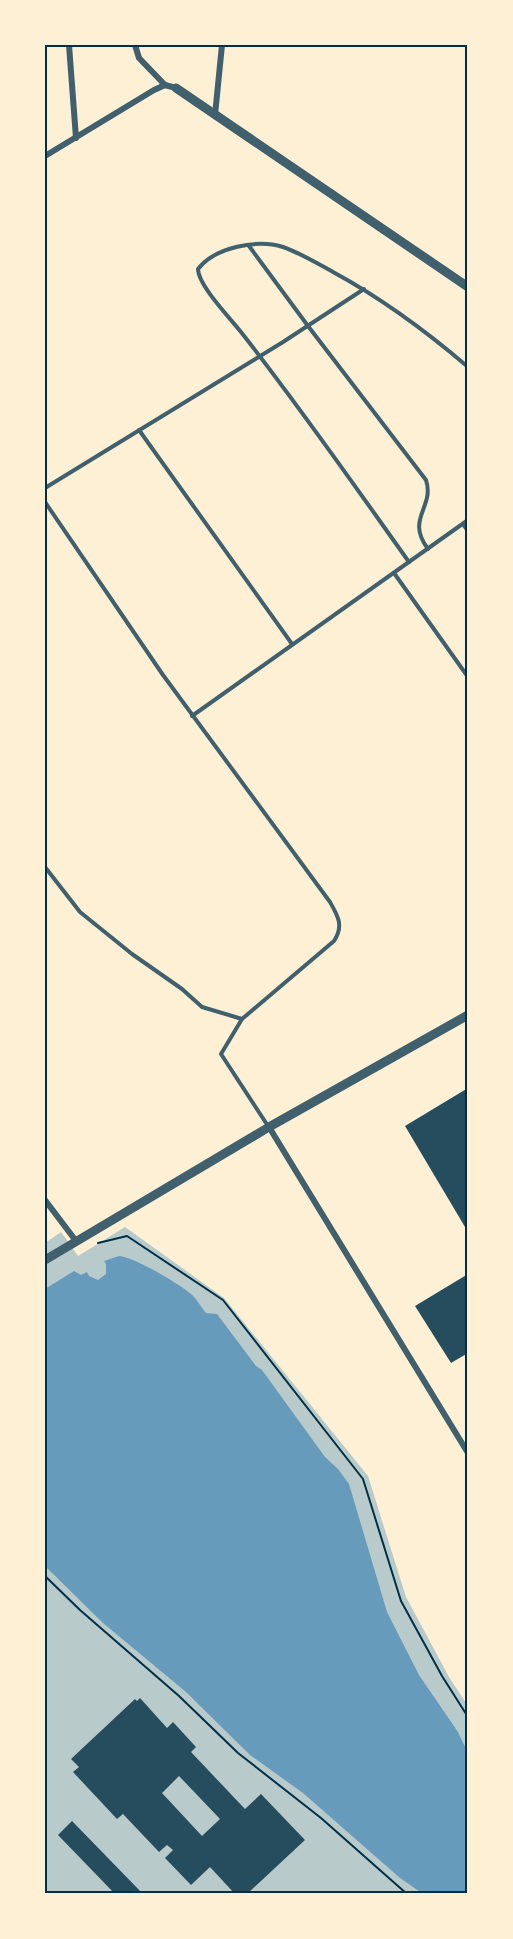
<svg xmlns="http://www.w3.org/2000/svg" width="513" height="1939" viewBox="0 0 513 1939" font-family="'Work Sans',sans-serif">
<rect width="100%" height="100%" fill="#fdf0d5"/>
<polygon fill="#b9caca" points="125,1227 224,1298 368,1476 406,1597 449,1677 468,1706 468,1894 45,1894 45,1243 61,1232 78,1256"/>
<path fill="#669bbc" d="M119,1256c15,1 59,27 72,38 6,5 10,13 15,19l11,1 39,52 6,4 63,87 13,12 11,15 38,128 32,63 39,57 10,21v141h-45l-23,-16 -97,-85 -53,-38 -64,-63 -83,-69 -58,-57v-277l29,-18 7,4 6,-3 2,4 9,4 8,-6v-10l-2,-3z"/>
<g fill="#264d5e" fill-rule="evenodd">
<polygon points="468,1088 468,1232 405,1126"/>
<polygon points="468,1274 468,1353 451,1363 415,1306"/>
<path d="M140,1698l27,30 6,-6 23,25 -5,5 54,57 16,-15 44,46 -58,54h-12l-25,-27 -19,18 -26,-27 8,-8 -6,-5 -8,7 -36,-38 -6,5 -44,-47 6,-5 -8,-8 64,-60 2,2zM179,1776l41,43 -18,17 -40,-43z"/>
<polygon points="72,1821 143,1894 115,1894 58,1835"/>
</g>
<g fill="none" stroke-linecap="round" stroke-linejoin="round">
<g stroke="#003049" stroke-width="2">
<polyline points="98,1243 127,1236 223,1300 363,1479 401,1601 442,1676 468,1717"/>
<polyline points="45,1576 80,1610 179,1696 238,1753 321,1818 407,1894"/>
</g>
<g stroke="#3f606c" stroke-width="4">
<path d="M249,246l59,80 118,154c9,28 -21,38 2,69"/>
<polyline points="139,430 292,644"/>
<polyline points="45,488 283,342 364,289"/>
<path d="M45,502l118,173 167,227c8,14 14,24 4,39l-92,78 -21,35 47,72"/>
<polyline points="463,524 468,531"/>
<path d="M409,562c-55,-77 -109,-155 -168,-230 -11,-14 -43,-47 -43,-63 17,-22 59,-30 85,-22 17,6 34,16 50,25 48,26 93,59 135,95"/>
<polyline points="394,573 468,677"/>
<polyline points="192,716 468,520"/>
<polyline points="45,867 80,912 132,954 182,989 202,1007 242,1019"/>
</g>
<g stroke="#3f606c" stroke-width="6">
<polyline points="69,45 76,138"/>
<polyline points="135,45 139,58 165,85"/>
<polyline points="215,115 222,45"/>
<polyline points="45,156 154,90 165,85 176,88"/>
<polyline points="269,1127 468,1453"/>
<polyline points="45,1200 76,1241"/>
</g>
<g stroke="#3f606c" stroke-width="9">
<polyline points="176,88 468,287"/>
<polyline points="45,1260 269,1127 468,1015"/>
</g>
</g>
<rect width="513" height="1939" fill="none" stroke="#fdf0d5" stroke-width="93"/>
<rect x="46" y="46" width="420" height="1846" fill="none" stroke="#003049" stroke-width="2"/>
</svg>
